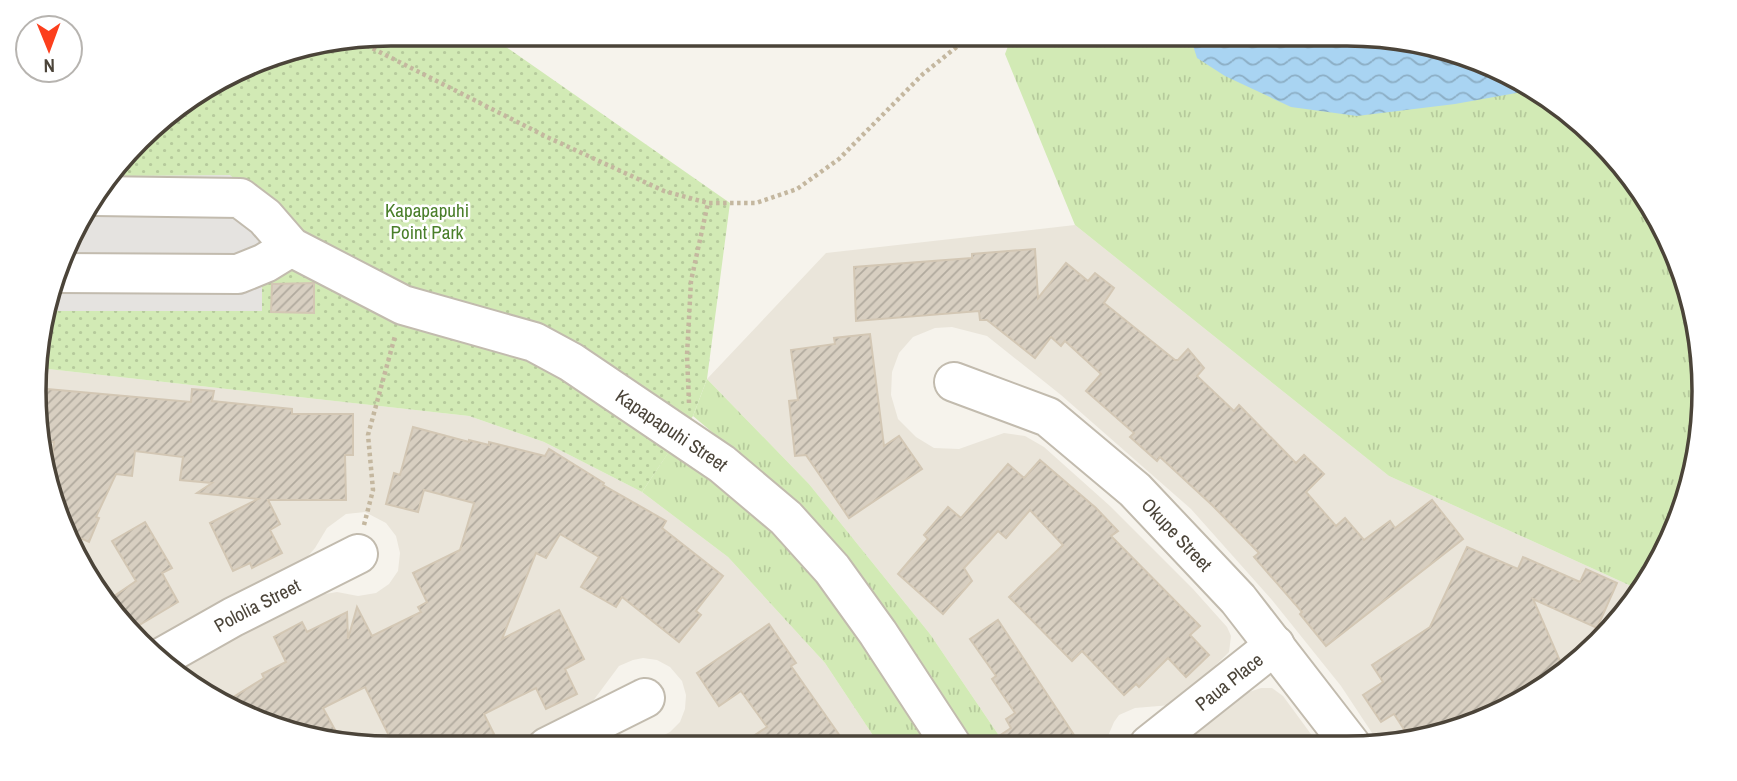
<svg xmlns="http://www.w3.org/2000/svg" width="1737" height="781" viewBox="0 0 1737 781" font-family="'Archivo Narrow',sans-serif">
<defs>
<pattern id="grass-tufts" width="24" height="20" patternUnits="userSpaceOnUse" patternTransform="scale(1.75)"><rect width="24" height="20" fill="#d2eab5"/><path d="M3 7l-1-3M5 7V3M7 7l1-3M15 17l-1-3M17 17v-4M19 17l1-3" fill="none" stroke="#b6ca9c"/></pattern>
<pattern id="park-dots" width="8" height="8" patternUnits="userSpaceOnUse" patternTransform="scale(1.75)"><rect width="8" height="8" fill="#d2eab5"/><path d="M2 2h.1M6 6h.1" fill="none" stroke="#b6ca9c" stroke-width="1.8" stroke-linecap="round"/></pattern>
<pattern id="water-waves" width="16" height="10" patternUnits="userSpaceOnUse" patternTransform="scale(1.75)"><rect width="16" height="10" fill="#a9d4f2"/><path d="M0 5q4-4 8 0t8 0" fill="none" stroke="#8caec5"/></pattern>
<pattern id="building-hatch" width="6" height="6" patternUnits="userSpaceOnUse" patternTransform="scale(1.75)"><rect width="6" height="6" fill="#d8cfc1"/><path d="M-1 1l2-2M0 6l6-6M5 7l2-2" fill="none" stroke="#b1aa9e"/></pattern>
</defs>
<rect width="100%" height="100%" fill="#f6f3ec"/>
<g fill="#eae5da">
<polygon points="1075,225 1389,476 1642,591 1582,659 1484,720 1394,745 1380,745 1341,686 1272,600 1191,509 1061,395 987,336 952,327 935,328 913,337 899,353 892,372 891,395 898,419 916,437 934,448 959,449 1004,433 1025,436 1044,447 1110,506 1193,589 1227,627 1231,636 1229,652 1216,665 1221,671 1171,705 1135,708 1119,715 1114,722 1108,736 1107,746 1006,746 930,634 809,484 707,379 826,253"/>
<polygon points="39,368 469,416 544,442 642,492 728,557 825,663 880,746 588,747 613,738 658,738 670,732 680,722 685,709 686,695 682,681 670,667 657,660 643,658 633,660 619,666 593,701 584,709 506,747 391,748 275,729 177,672 217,648 289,610 325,594 337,592 358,596 376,593 389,584 398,571 400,553 396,536 386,523 365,512 346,514 327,528 315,548 303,562 146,649 81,569 36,438"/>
<polygon points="1240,687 1246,693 1261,688 1272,688 1283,696 1319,745 1189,745 1194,731"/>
</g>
<g fill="url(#grass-tufts)">
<polygon points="1013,33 1347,33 1462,52 1582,122 1667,233 1703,368 1685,506 1643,589 1642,591 1389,476 1075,225 1005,54"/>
<polygon points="707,379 809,484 930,634 1006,746 971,746 919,669 758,471 693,416"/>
<polygon points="672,447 778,531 832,595 935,746 880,746 825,663 728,557 642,492"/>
</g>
<polygon fill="url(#park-dots)" points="391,33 486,33 730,203 707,379 693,416 642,492 544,442 469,416 39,368 40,321 81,212 155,122 275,52"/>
<polygon fill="#e5e3e0" points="230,175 262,201 262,311 44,311 81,212 111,176"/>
<polygon fill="url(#water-waves)" points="1189,33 1347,33 1462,52 1528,91 1455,104 1357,116 1291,107 1225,76 1197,58"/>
<g fill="url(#building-hatch)" stroke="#d3c7b4" stroke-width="2">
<polygon points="1035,249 1038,298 1066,263 1088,281 1095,273 1114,288 1104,303 1175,360 1178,360 1188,349 1204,368 1197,376 1234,411 1239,405 1296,463 1304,455 1324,474 1306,492 1336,526 1345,518 1364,540 1390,521 1395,528 1432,500 1463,539 1326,646 1300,614 1302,612 1254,557 1259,553 1212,505 1160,457 1157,461 1130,437 1134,433 1086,391 1101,374 1065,341 1061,346 1051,337 1035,358 987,320 980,320 979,311 856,321 854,267 972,258 972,254"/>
<polygon points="314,283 314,313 271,312 272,284"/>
<polygon points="870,334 884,446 899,436 922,469 849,518 806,455 795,456 789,401 798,400 791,350 835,344 834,338"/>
<polygon points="47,389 191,402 192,389 214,391 212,401 292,409 292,414 353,414 353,455 345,455 346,500 268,500 280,524 270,530 282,553 252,568 250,563 233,571 210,523 258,499 197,493 212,483 180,480 183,457 135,451 132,476 116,474 96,517 99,518 89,542 69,533 50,478 54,442 41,441"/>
<polygon points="413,427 469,442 469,440 489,445 489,442 545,456 549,449 604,483 603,485 666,521 662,528 723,576 696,611 701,615 679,642 622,597 616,607 581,587 599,557 560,534 546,558 536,553 502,639 559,610 584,659 565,669 577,694 546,709 536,688 484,714 494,734 467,748 409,748 406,740 394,746 365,687 323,708 340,739 275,729 227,701 264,678 262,674 286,662 274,637 302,622 307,632 347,612 348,639 357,607 372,636 421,612 418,607 427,602 413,573 460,550 474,503 424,490 418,512 386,504 394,473 400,475"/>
<polygon points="1040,460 1096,508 1118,531 1111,536 1200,626 1190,635 1209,655 1186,677 1168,658 1139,687 1136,684 1124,695 1082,651 1072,661 1009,597 1063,545 1030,510 1006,538 998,531 964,568 972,581 943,614 898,574 928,539 924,535 948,507 961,518 1008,464 1024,478"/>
<polygon points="145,522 172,568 162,573 178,602 131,630 107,601 136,581 112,541"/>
<polygon points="1467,547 1518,569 1523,557 1580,582 1586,569 1617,583 1597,628 1533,599 1564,670 1484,720 1411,740 1394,714 1381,722 1363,695 1383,682 1372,665 1430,627"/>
<polygon points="998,620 1076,738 1064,746 984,746 1011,728 1006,719 1015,713 992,679 996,676 970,639"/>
<polygon points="769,624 796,663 791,666 847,746 737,747 767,727 741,691 719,706 697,673"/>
</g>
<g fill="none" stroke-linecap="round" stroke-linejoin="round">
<g stroke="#c2bbae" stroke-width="42">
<g id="minor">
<path id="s1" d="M95,196l145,2 25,19 26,30 112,58 131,37 37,20 151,102 64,54 46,51 46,64 74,113"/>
<polyline points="58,273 238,274 265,263 291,247"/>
<path id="s2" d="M954,382l94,35 87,73 103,109 113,146"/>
<path id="s3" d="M157,660l76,-43 125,-63"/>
<path id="s4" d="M1149,745l126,-100"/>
<polyline points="547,747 645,698"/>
</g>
</g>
<g stroke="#c4b79f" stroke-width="4.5" stroke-dasharray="3.5 3.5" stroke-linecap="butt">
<polyline points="354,39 547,137 664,191 708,203 756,203 797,189 839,159 923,74 974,33"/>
<polyline points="689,403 687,355 691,281 708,203"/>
<polyline points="364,525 373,490 368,435 395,336"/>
</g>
<use href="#minor" stroke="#fff" stroke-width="38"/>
</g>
<g text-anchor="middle" stroke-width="5" stroke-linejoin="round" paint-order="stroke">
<g font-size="19" fill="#4a7f2a" stroke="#fff">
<text x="427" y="217">Kapapapuhi<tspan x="427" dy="22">Point Park</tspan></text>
</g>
<g font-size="19" fill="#4b4439" stroke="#fff">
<text dy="7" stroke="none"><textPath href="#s1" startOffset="642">Kapapapuhi Street</textPath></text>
<text dy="7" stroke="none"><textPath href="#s2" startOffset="275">Okupe Street</textPath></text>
<text dy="7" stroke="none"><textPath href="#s3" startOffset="114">Pololia Street</textPath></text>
<text dy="7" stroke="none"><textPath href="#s4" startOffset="102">Paua Place</textPath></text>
</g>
</g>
<path d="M0 0H1737V781H0ZM391 46H1347A345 345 0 0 1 1692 391V391A345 345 0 0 1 1347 736H391A345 345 0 0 1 46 391V391A345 345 0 0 1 391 46Z" fill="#fff" fill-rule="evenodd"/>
<path fill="none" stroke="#4b4439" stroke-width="3.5" d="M391 46H1347A345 345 0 0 1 1692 391V391A345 345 0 0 1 1347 736H391A345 345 0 0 1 46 391V391A345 345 0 0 1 391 46Z"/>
<g transform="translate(49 49) rotate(179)"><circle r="33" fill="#ffffff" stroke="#b7b4b0" stroke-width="2"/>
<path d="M0-5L12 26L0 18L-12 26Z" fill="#fc3f1d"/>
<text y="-10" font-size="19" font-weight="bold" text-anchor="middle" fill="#4b4439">N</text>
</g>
</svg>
